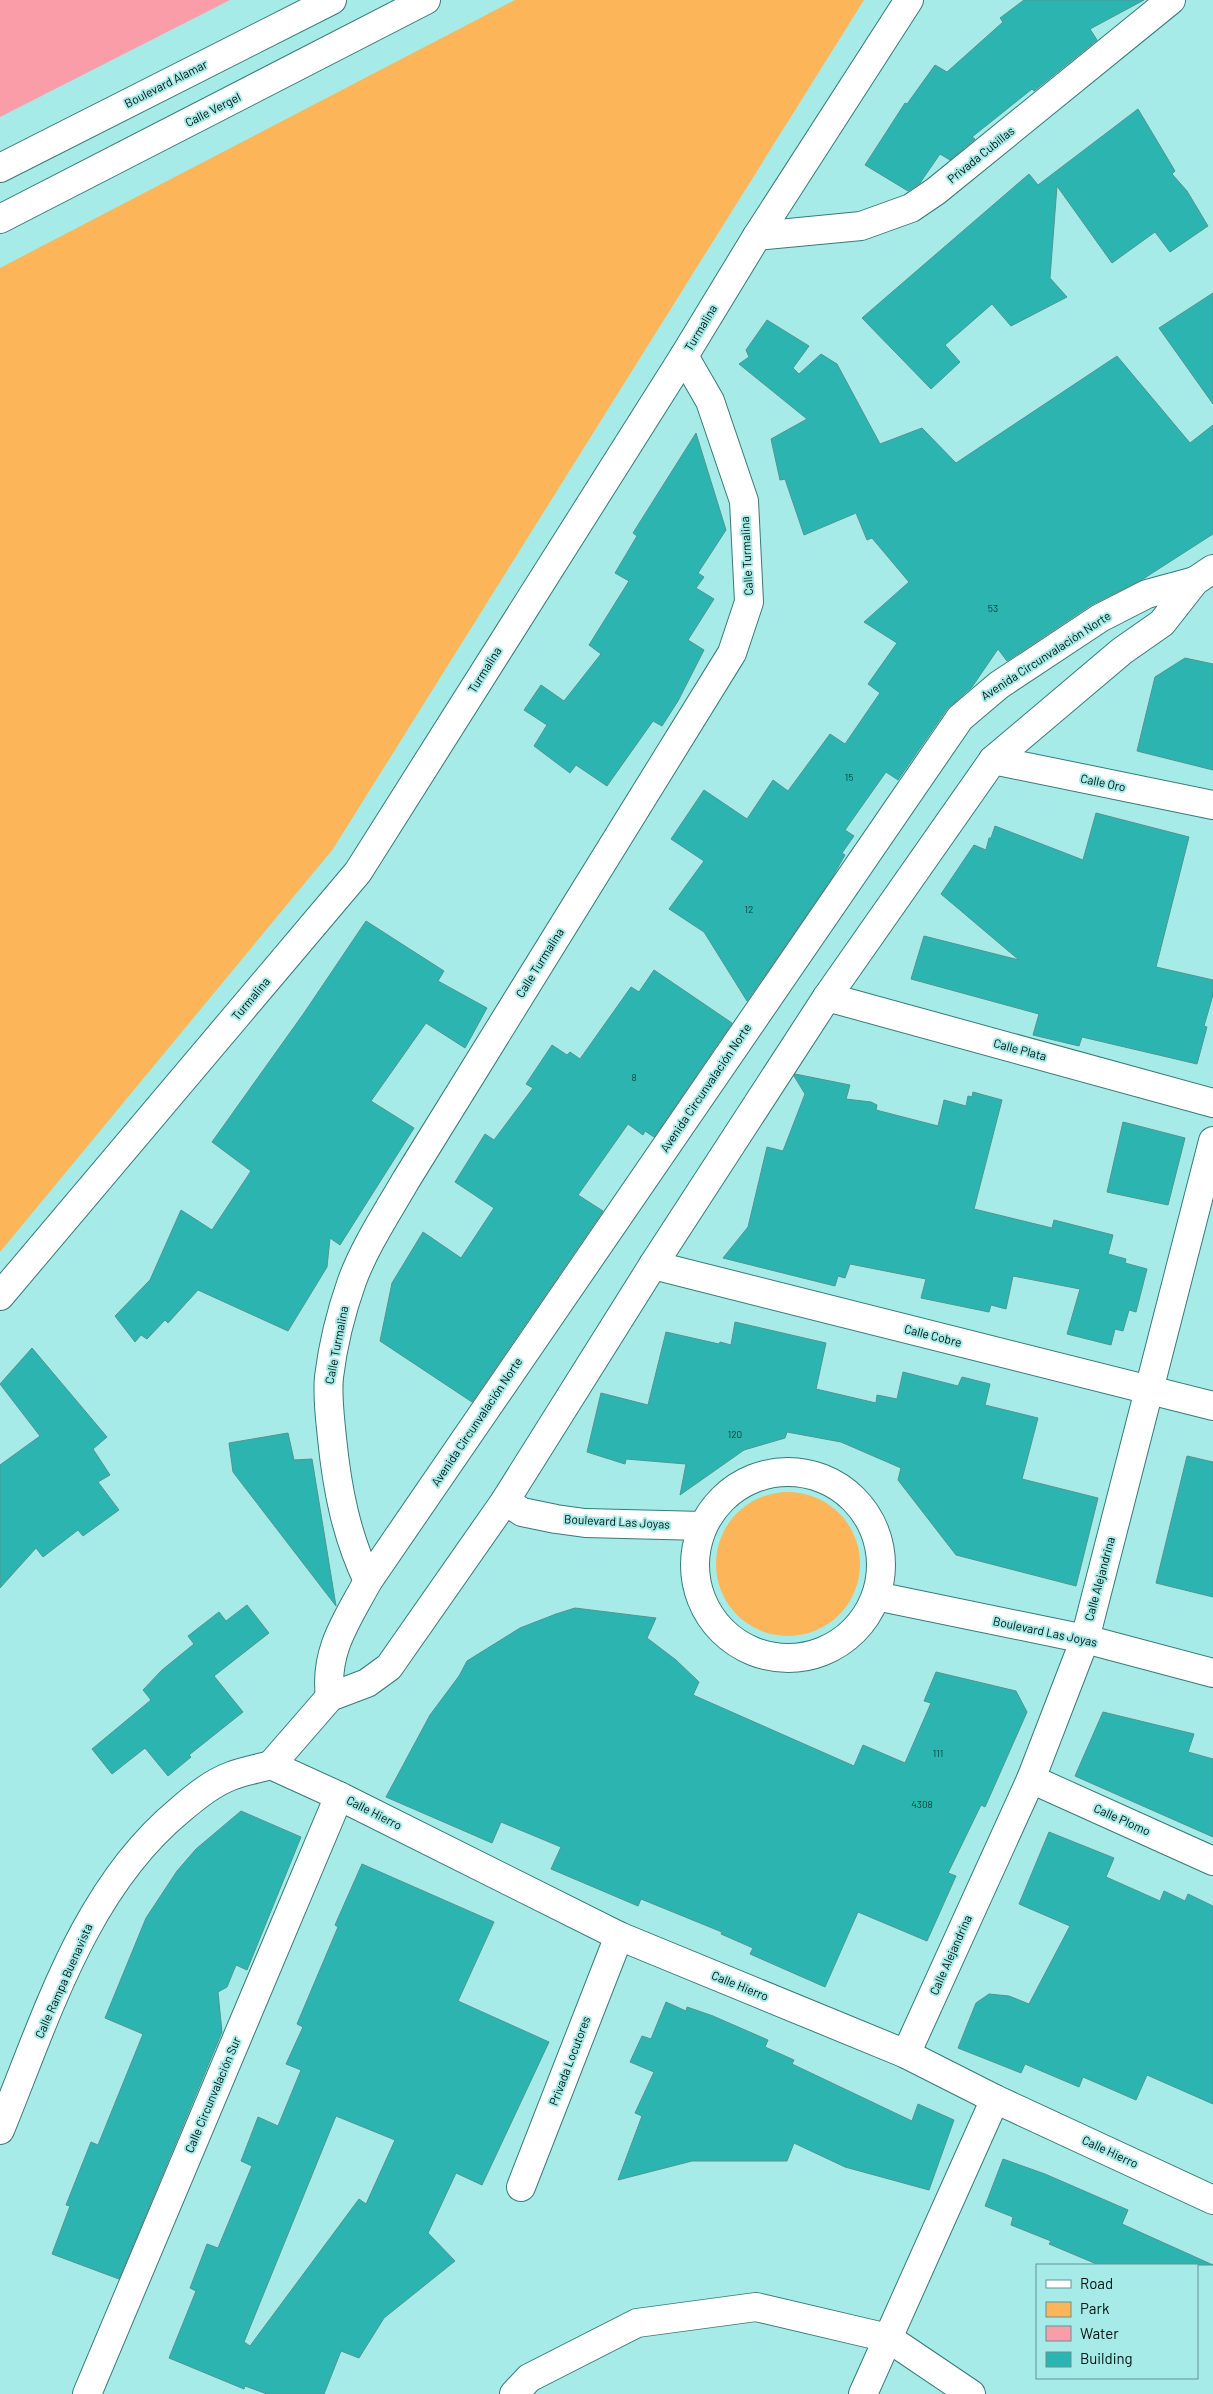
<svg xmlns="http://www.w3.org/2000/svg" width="1213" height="2394" viewBox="0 0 1213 2394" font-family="Barlow,sans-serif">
<rect width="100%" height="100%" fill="#a6ebe7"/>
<g fill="#fcb558">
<polygon points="515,0 864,0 333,849 0,1252 0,268"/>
<circle cx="788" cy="1564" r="72"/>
</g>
<polygon fill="#fa9da9" points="0,0 230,0 0,117"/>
<g fill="#2cb5b0" stroke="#519591" fill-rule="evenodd">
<polygon points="1024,0 1144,0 1090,29 1097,40 1034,91 1032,89 972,137 975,139 950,160 940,154 920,183 908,191 865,165 905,103 907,104 935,65 947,72 1003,22 1000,18"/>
<polygon points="1138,109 1175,171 1172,174 1187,191 1208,226 1170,252 1155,232 1112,263 1057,186 1050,278 1067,297 1011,326 992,304 945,345 960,362 931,389 862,318 1029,174 1038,185"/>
<polygon points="1213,293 1213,404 1159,328"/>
<polygon points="767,320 809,346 793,368 799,374 821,354 837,364 880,444 922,428 956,463 1117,356 1190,443 1213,425 1213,534 1143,579 1091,605 1007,661 998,649 972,687 947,709 898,780 886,772 845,830 854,836 842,853 845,855 833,876 747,1001 704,932 669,909 704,861 671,839 704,790 747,819 773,780 788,791 830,734 845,744 880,693 868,684 897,643 864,622 909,582 872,538 867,540 856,513 804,535 785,479 780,480 771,439 807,419 739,364 749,357 746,350"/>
<polygon points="696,433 726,530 698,573 704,577 696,588 714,599 688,640 704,650 678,701 662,726 653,721 607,786 576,765 570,773 534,746 547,725 524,710 541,685 564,701 601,654 589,645 629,581 615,573 637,536 633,533"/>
<polygon points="1185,658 1213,664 1213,770 1137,751 1155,677"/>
<polygon points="1096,813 1189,837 1156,967 1213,980 1213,995 1204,1026 1207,1027 1197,1064 1082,1037 1079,1046 1033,1035 1039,1014 911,979 924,936 1019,960 941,894 974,845 986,850 989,838 991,838 995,826 1083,860"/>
<polygon points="366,921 444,971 438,981 487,1008 465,1048 426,1023 371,1101 414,1128 340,1245 330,1238 327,1267 288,1331 198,1290 168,1323 165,1320 147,1339 141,1335 135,1342 115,1316 150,1280 181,1210 212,1230 251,1171 212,1142 304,1013"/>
<polygon points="654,970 732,1023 654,1137 645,1131 643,1135 628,1124 578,1195 603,1211 472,1402 380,1341 392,1283 423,1232 461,1258 494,1208 455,1182 485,1134 494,1140 533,1088 526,1084 552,1045 567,1055 570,1052 580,1059 631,987 639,992"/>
<polygon points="795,1074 850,1085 846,1099 871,1102 877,1105 876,1110 938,1126 944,1100 966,1106 968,1096 972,1097 973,1092 1002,1100 974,1209 1052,1228 1054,1220 1113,1235 1108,1254 1126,1259 1125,1263 1147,1269 1136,1312 1129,1310 1123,1331 1115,1329 1111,1345 1067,1334 1080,1289 1013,1276 1006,1309 991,1305 989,1312 921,1298 926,1279 850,1264 845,1278 838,1276 835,1286 723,1258 748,1227 767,1147 783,1151 805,1094 794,1076"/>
<polygon points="1123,1122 1185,1138 1168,1205 1107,1192"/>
<polygon points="735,1322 826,1343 816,1389 876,1403 877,1395 897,1399 903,1372 958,1386 962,1377 990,1384 985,1405 1038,1418 1022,1479 1098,1498 1076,1586 956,1555 898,1480 901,1468 841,1442 787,1432 785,1438 744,1450 680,1495 686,1464 626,1459 625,1464 587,1452 601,1393 648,1405 666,1332 719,1344 720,1342 731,1345"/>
<polygon points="32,1348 107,1437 93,1449 110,1475 98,1482 119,1510 83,1536 78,1530 43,1557 36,1548 0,1588 0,1465 40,1436 0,1384"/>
<polygon points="288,1433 294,1460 312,1459 336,1606 233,1472 229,1443"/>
<polygon points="1187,1456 1213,1462 1213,1597 1156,1583"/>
<polygon points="247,1605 269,1633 214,1676 243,1712 189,1755 191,1757 168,1776 145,1748 112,1774 92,1749 151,1700 143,1690 162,1670 194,1644 188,1636 219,1612 226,1621"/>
<polygon points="575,1608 656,1618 647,1638 676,1660 699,1682 693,1695 854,1766 863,1745 905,1763 931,1703 924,1701 936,1672 1016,1691 1027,1712 985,1807 981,1805 948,1873 956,1876 927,1941 858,1912 825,1987 750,1954 753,1948 721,1934 722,1932 641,1899 638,1906 551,1869 561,1847 501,1822 492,1843 386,1797 430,1715 459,1676 467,1661 520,1628 556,1614"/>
<polygon points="1103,1712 1194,1734 1188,1752 1213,1759 1213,1837 1075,1776"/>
<polygon points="241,1811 301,1837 247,1970 236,1965 227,1987 218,1992 222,2032 119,2279 52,2254 70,2206 66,2205 91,2142 98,2145 143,2034 105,2018 146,1918 177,1871 196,1849"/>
<polygon points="1049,1832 1114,1858 1106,1877 1160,1901 1164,1891 1185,1901 1188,1894 1213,1906 1213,2104 1147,2075 1136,2100 1083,2077 1079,2087 1025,2064 1021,2073 958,2048 976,2003 989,1994 1009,1996 1029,2004 1070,1926 1019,1904"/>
<path d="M362,1864l132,58 -36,79 91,41 -67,143 -26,-12 -28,60 27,28 -71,57 -25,40 -18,-7 -17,43h-57l-22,-8 -1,3 -75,-31 27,-67 -6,-3 17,-44 11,4 34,-82 -11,-5 17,-44 20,9 23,-56 -15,-6 17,-37 -6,-3 41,-97 -3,-2zM336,2116l59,24 -29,64 -7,-5 -109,147 -6,-4z"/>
<polygon points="666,2002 686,2011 687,2007 713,2016 768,2040 765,2047 794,2060 792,2064 912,2121 918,2104 954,2120 929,2190 845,2167 794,2143 787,2161 692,2161 618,2180 642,2116 635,2113 654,2072 630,2062 642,2036 651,2039"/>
<polygon points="1003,2159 1045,2174 1128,2210 1122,2224 1213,2265 1099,2265 1049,2244 1051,2241 1011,2225 1013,2217 985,2206"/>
</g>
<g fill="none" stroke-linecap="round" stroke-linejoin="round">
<g stroke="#377b78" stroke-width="30">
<g id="street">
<polyline points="0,219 426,0"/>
<polyline points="757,236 861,226 911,208 936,191 1171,0"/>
<polyline points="993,760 1213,805"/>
<polyline points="827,997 1213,1103"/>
<polyline points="653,1265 1213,1406"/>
<polyline points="0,1296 358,872 684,356 757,236 909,0"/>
<path d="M368,1581c-22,-46 -31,-93 -36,-143 -2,-21 -5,-41 -3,-61 4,-33 12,-65 23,-96 13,-35 35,-68 54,-101l326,-527 17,-51 -5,-101 -34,-100 -26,-45"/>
<polyline points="1031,1779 1213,1861"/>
<polyline points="906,2054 1031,1779 1085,1639 1213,1141"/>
<polyline points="521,2187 619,1936"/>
<polyline points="87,2394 339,1796"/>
<polyline points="514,2394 529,2378 637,2323 756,2307 888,2338 971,2394"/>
<polyline points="863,2394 995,2099"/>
</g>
</g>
<g stroke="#377b78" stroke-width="30">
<g id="secondary">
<circle cx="788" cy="1565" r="93"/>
<polyline points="505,1501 522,1512 556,1519 585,1523 703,1526"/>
<polyline points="876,1596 1085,1639 1213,1673"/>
<path d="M330,1697c-6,-46 17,-77 38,-116l592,-863 39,-33 101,-67 47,-24 48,-13"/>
<polyline points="271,1765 330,1697 367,1683 389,1667 505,1501 653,1265 827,997 993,760 1122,651 1162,623 1195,581 1213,569"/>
<polyline points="271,1765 339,1796 619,1936 906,2054 995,2099 1213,2200"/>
<path d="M0,2130c46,-112 84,-241 180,-320 15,-13 32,-27 51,-34 12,-5 26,-7 40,-11"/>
</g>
</g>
<g stroke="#377b78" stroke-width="30">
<polyline id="highway" points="0,168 332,0"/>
</g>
<use href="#street" stroke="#fff" stroke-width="28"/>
<use href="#secondary" stroke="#fff" stroke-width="28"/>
<use href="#highway" stroke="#fff" stroke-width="28"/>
</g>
<g text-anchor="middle" stroke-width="4" stroke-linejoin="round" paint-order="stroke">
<g font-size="10" fill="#0b3a38">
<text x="993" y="612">53</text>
<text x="849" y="781">15</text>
<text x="749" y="913">12</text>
<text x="634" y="1081">8</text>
<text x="735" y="1438">120</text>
<text x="938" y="1757">111</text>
<text x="922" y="1808">4308</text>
</g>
<g font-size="12" fill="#001110" stroke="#a6ebe7">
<text transform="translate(166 84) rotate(-27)" y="4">Boulevard Alamar</text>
<text transform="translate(213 110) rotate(-27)" y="4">Calle Vergel</text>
<text transform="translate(981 155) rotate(-39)" y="4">Privada Cubillas</text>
<text transform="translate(701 328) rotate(-59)" y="4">Turmalina</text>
<text transform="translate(747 556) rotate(-93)" y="4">Calle Turmalina</text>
<text transform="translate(1046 656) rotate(-33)" y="4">Avenida Circunvalación Norte</text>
<text transform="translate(485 670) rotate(-58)" y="4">Turmalina</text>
<text transform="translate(1103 783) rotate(12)" y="4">Calle Oro</text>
<text transform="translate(540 963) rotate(-58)" y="4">Calle Turmalina</text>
<text transform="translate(251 999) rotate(-50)" y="4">Turmalina</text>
<text transform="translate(1020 1050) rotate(15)" y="4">Calle Plata</text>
<text transform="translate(706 1088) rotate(-56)" y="4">Avenida Circunvalación Norte</text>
<text transform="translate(933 1336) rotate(14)" y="4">Calle Cobre</text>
<text transform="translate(337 1345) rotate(-79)" y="4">Calle Turmalina</text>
<text transform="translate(477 1422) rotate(-56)" y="4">Avenida Circunvalación Norte</text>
<text transform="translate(617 1522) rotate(3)" y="4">Boulevard Las Joyas</text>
<text transform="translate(1100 1579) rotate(-75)" y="4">Calle Alejandrina</text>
<text transform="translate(1045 1632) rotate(12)" y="4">Boulevard Las Joyas</text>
<text transform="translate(374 1813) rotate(27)" y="4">Calle Hierro</text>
<text transform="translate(1122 1820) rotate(24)" y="4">Calle Plomo</text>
<text transform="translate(951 1955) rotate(-66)" y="4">Calle Alejandrina</text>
<text transform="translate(64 1981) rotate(-66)" y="4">Calle Rampa Buenavista</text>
<text transform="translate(740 1986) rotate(22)" y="4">Calle Hierro</text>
<text transform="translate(570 2061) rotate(-69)" y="4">Privada Locutores</text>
<text transform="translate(213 2095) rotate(-67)" y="4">Calle Circunvalación Sur</text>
<text transform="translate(1110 2152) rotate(25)" y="4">Calle Hierro</text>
</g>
</g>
<rect x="1036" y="2264" width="162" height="115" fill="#a6ebe7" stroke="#649491"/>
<rect x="1046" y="2280" width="25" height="8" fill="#ffffff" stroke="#649491"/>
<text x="1080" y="2289" font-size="15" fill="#001110">Road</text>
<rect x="1046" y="2302" width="25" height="15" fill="#fcb558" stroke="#649491"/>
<text x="1080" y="2314" font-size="15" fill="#001110">Park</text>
<rect x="1046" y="2326" width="25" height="15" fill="#fa9da9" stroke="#649491"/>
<text x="1080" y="2339" font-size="15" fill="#001110">Water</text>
<rect x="1046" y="2352" width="25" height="15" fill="#2cb5b0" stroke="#649491"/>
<text x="1080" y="2364" font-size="15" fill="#001110">Building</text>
</svg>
